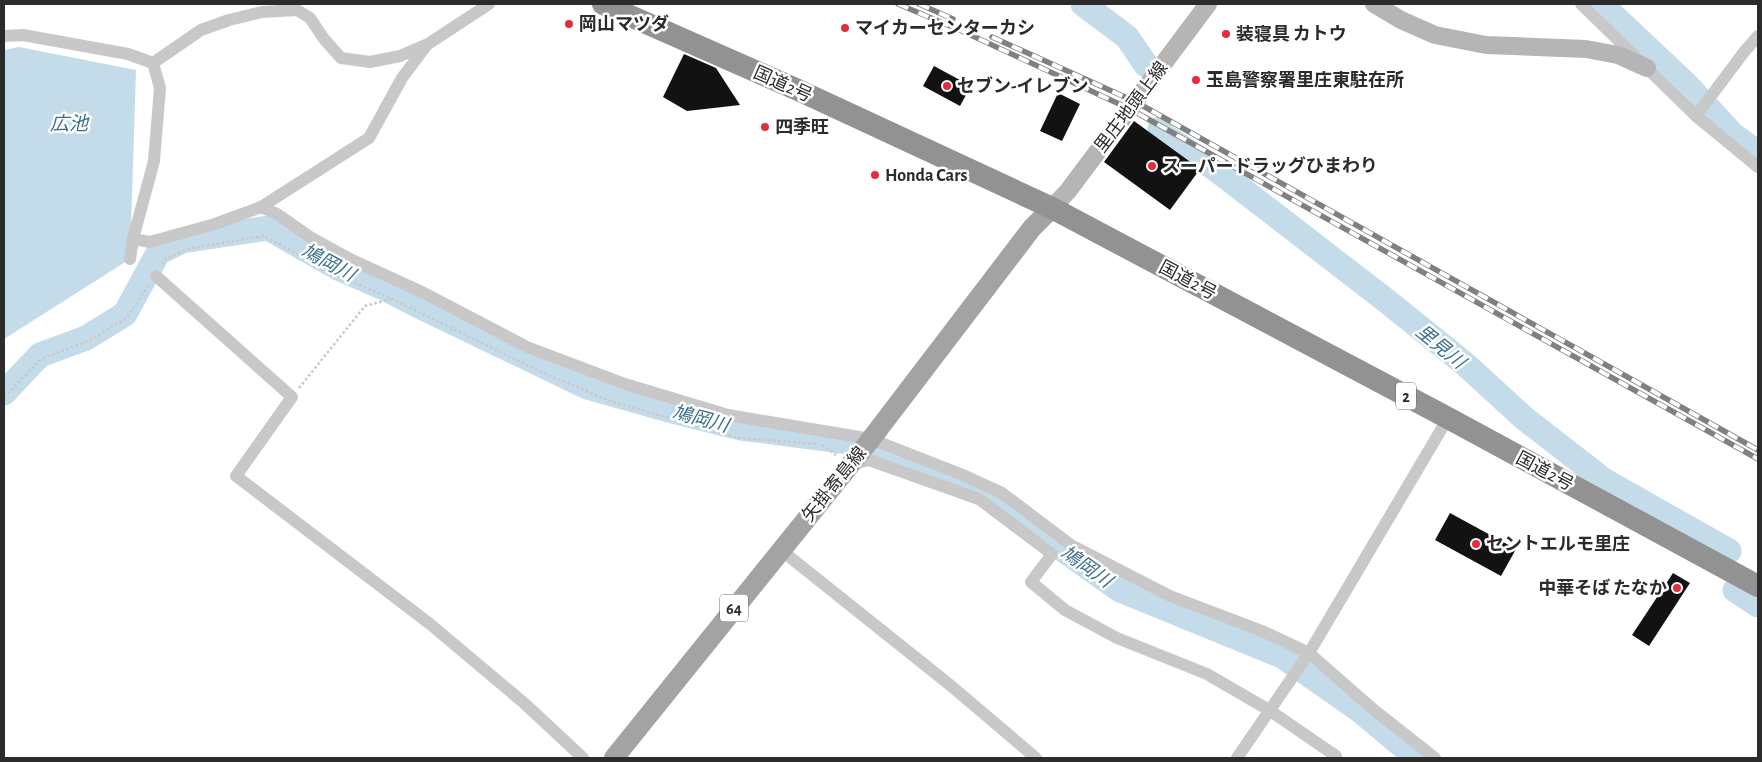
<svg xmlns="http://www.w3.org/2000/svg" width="1762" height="762" viewBox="0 0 1762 762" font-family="'Alegreya Sans','Noto Sans JP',sans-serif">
<rect width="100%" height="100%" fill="#fff"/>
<polygon fill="#c4dcea" points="19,47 136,70 130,259 4,339 4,50"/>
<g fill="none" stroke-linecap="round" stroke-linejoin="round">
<g stroke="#c4dcea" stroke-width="25">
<polyline points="1083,4 1127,37 1146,65"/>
<polyline points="1601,4 1687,85 1733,135 1758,153"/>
<polyline points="1160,129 1163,135 1217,170 1388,302 1465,364 1524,418 1605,481 1729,551"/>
<polyline points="4,393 40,355 86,338 125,314 158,253 182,241 268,228 338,268 384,288 425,309 587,387 665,409 741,428 849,442 986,495 1120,590 1282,656 1358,709 1417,758"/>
<polyline points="1735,590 1758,605"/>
</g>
</g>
<g fill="#121212">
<polygon points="684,54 716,68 740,105 687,111 663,97"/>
<polygon points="934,66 971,86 960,106 923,86"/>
<polygon points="1058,93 1080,104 1062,141 1040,131"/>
<polygon points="1134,121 1200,169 1170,210 1104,162"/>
<polygon points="1450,513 1516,549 1501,576 1435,540"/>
<polygon points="1673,573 1690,583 1649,646 1632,635"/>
</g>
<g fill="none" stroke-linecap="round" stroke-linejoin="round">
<g stroke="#c8c8c8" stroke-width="2.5" stroke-dasharray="2.5 2.5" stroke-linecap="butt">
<polyline points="162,264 165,259 188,249 263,236 350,281 392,299 539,371 610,401 738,438 817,444"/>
<polyline points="299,388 365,306 391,299"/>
<polyline points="4,397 41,359 88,341 127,318 148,286"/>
<polyline points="822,445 836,455"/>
</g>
<g stroke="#c8c8c8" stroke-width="12">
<polyline points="1581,4 1696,116 1758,167"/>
<polyline points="4,36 23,35 128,54 153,63 160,88 154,161 133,239 130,259"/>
<polyline points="153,63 201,30 229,20 262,12 297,10 310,18 324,39 341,58 370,62 400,56 428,44 489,4"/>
<polyline points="1696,116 1744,52 1758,36"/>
<polyline points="261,207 369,138 402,78 426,46"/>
<polyline points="133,239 150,242 215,224 261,207 277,214 310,237 350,259 424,293 527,347 625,384 728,415 871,439 963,475 1002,493 1071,545 1170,596 1262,631 1309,653 1374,710 1435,758"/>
<polyline points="156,276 292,397 236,476 430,624 524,703 583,758"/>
<polyline points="849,465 869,460 979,499 1052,554 1031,582 1065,610 1117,638 1207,674 1269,710 1336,756"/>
<polyline points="781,550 950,685 1036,758"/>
<polyline points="1237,758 1309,653 1448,418"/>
</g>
<g stroke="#b5b5b5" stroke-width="18">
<polyline points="1374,4 1401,20 1435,35 1486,45 1586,49 1618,55 1647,68"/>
<polyline points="1052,208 1068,191 1208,4"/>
</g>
<polyline stroke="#a3a3a3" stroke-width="20" points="614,758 871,439 1032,228 1052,208"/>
<polyline stroke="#929292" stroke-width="22" points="603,4 798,90 1052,208 1448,418 1758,586"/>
<g stroke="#808080" stroke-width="5.5">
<g id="rail">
<polyline points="898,4 962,31 1130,109 1758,459"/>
<polyline points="919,4 953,19"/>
<polyline points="992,37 1136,102 1758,450"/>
</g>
</g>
<use href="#rail" stroke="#fff" stroke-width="4" stroke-dasharray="11" stroke-linecap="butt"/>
</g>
<g fill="#e42c3f" stroke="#fff" stroke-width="2">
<circle cx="569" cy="24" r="5"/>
<circle cx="845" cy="28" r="5"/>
<circle cx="1226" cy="34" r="5"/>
<circle cx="1196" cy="80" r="5"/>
<circle cx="947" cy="86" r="5"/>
<circle cx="765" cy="127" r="5"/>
<circle cx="1152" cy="166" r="5"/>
<circle cx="875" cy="175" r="5"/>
<circle cx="1476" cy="544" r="5"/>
<circle cx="1677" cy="588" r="5"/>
</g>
<g text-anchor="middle" stroke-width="5" stroke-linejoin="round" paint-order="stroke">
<g fill="#fff" stroke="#6b6b6b" stroke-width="1">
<rect x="1396" y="382.5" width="20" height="27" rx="4"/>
<rect x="720" y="594.5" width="28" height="27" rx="4"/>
</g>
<g font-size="16" font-weight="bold" fill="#2b2b2b">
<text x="1406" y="402">2</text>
<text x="734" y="614">64</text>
</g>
<g font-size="18" font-weight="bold" fill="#2b2b2b" stroke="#fff" text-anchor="start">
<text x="579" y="30">岡山マツダ</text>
<text x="855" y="34">マイカーセンターカシ</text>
<text x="1236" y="40">装寝具 カトウ</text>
<text x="1206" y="86">玉島警察署里庄東駐在所</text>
<text x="957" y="92">セブン-イレブン</text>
<text x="775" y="133">四季旺</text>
<text x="1162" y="172">スーパードラッグひまわり</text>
<text x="885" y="181">Honda Cars</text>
<text x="1486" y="550">セントエルモ里庄</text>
<text x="1667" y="594" text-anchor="end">中華そば たなか</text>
</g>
<g font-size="18" fill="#2b2b2b" stroke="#fff">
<text transform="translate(783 84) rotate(24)" y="6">国道2号</text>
<text transform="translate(1131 107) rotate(-53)" y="6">里庄地頭上線</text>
<text transform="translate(1188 280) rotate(28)" y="6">国道2号</text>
<text transform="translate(1545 471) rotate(28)" y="6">国道2号</text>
<text transform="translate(834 484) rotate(-51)" y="6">矢掛寄島線</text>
</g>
<g font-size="19" font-style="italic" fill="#3b6f8c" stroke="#fff">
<text x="69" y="130">広池</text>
<text transform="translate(329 262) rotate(28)" y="7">鳩岡川</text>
<text transform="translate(1441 346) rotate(39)" y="7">里見川</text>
<text transform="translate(701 418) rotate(15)" y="7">鳩岡川</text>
<text transform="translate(1087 566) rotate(35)" y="7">鳩岡川</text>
</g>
</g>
<rect width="1762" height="762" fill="none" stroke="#2b2b2b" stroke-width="10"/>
</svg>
